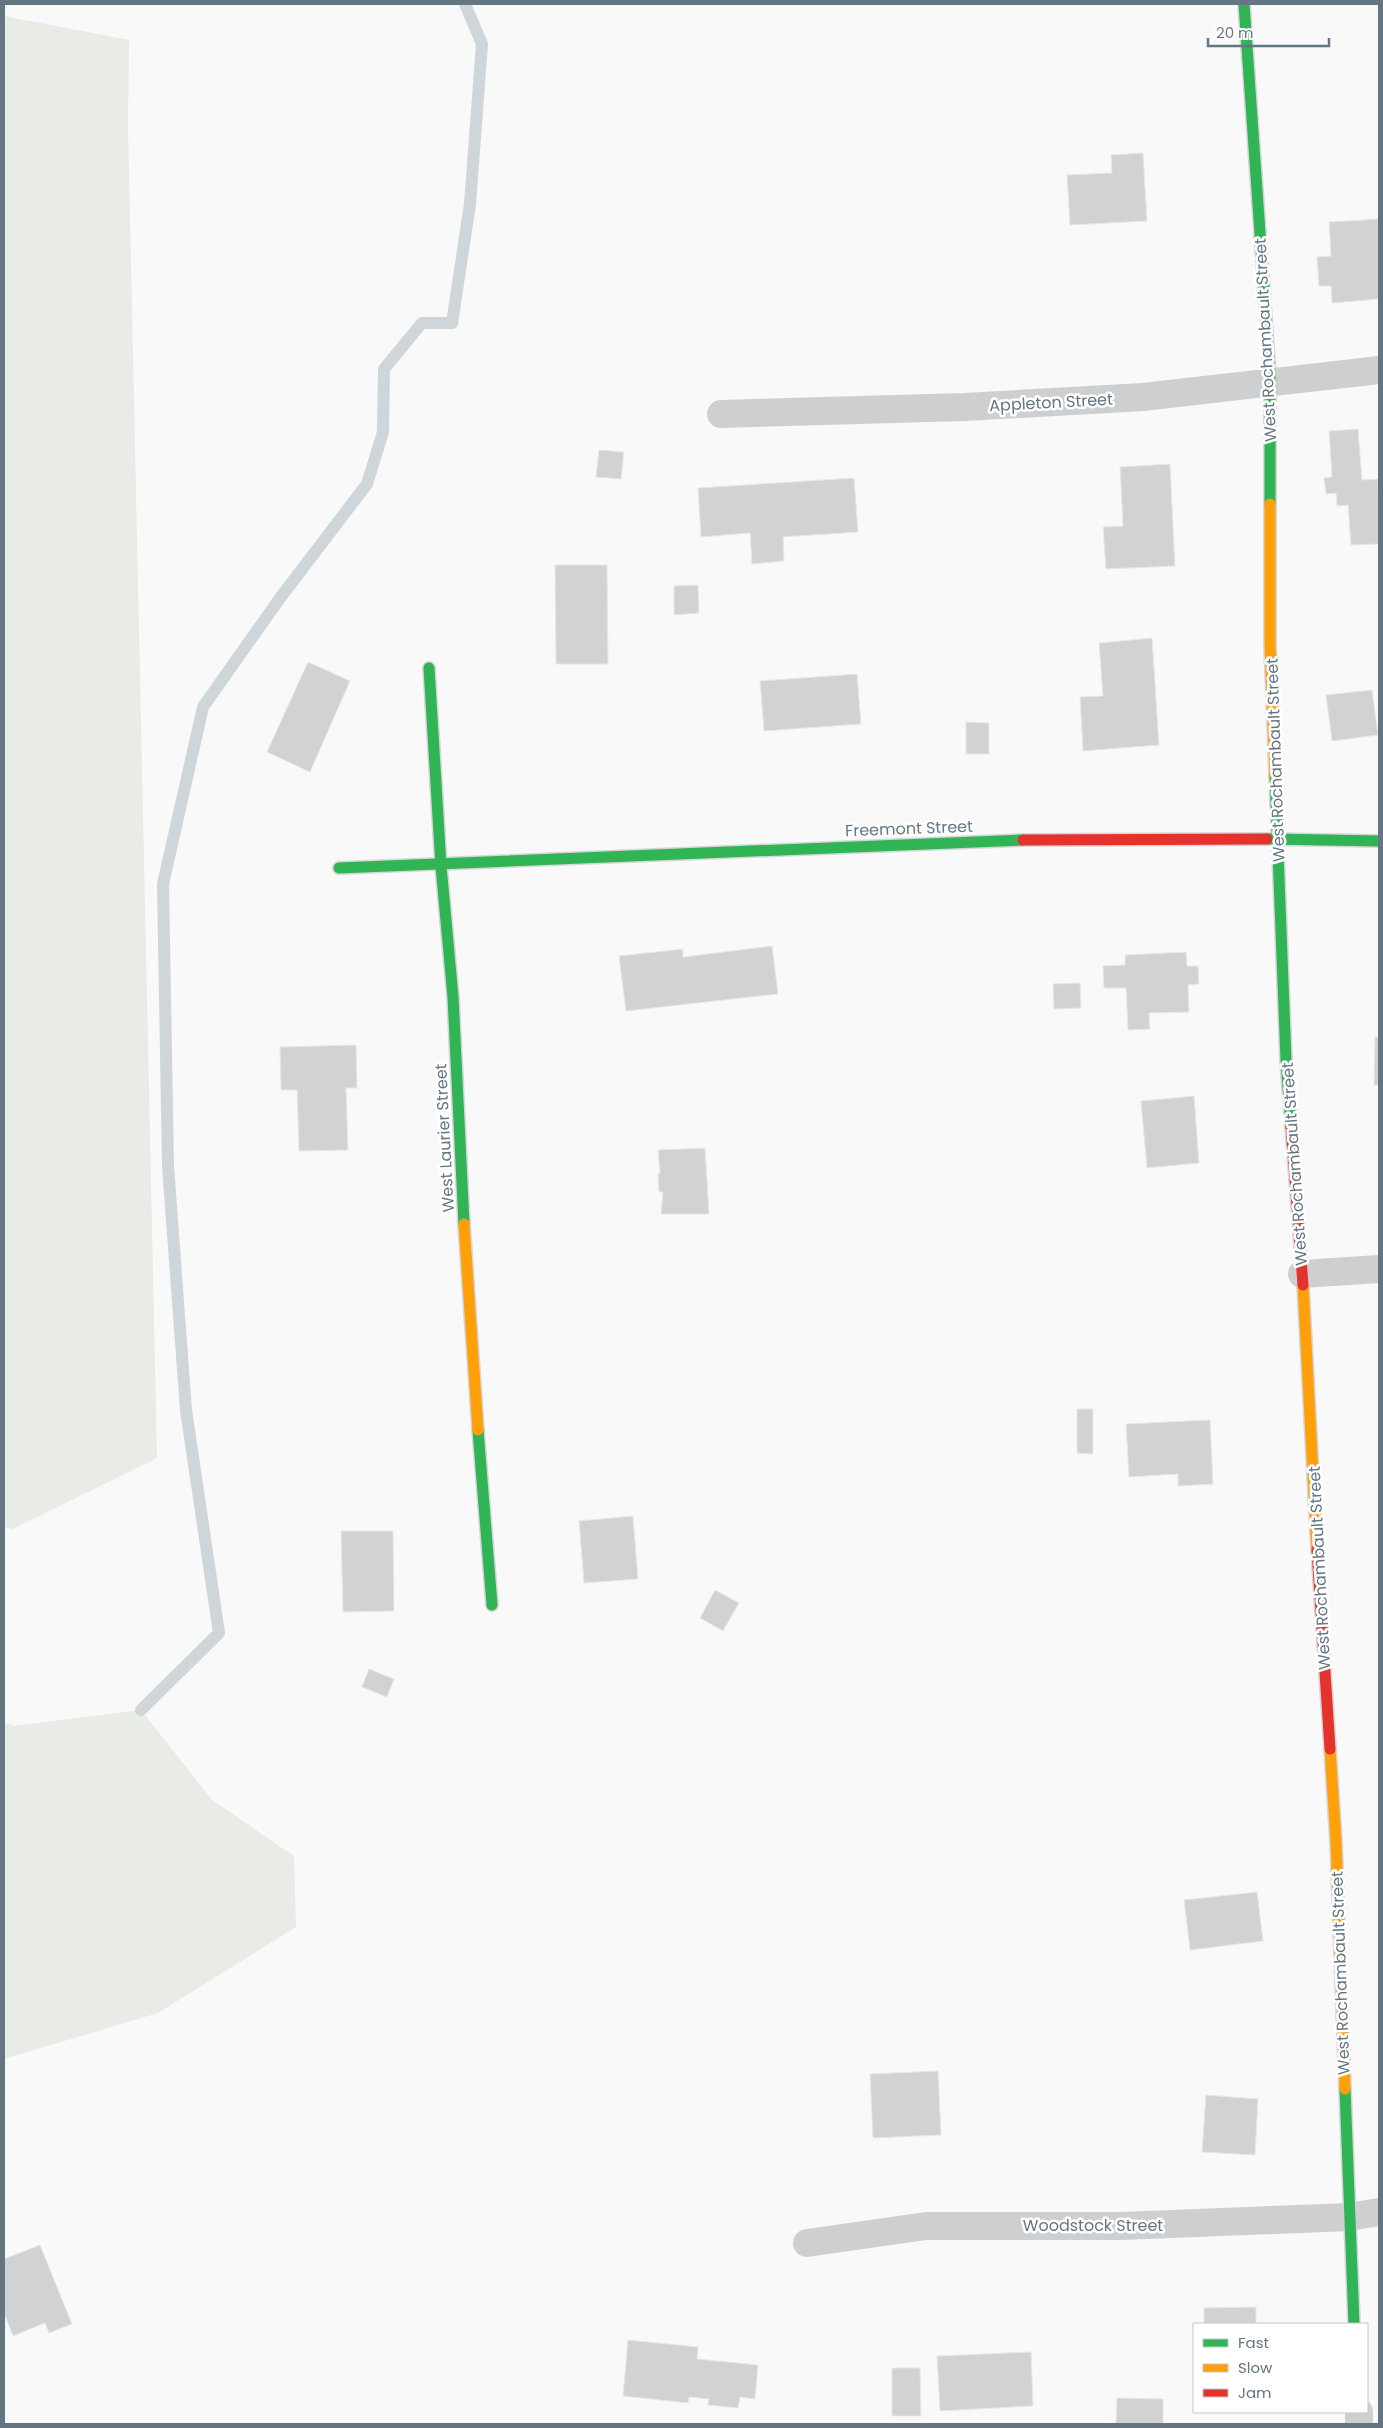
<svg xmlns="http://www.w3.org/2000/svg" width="1383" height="2428" viewBox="0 0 1383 2428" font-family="Poppins,sans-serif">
<rect width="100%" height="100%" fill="#f9f9f9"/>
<g fill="#e8ebe6">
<polygon points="4,16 129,40 128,126 157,1458 13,1529 4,1527"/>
<polygon points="141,1710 212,1800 294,1856 296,1927 158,2013 4,2059 4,1723 14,1726"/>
</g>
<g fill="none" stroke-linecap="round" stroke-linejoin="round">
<polyline stroke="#ced6d9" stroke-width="12" points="141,1710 219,1633 186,1410 168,1166 163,884 203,707 280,598 367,484 383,432 384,369 422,323 452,323 470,204 482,44 465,4"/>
</g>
<g fill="#d0d2d3" stroke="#e8e8e8">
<polygon points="1143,153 1147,221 1070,225 1067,175 1112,173 1111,155"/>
<polygon points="1379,219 1379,299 1332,303 1331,286 1319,286 1317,257 1331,256 1329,222"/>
<polygon points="1358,429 1362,480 1378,479 1379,544 1351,545 1348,505 1337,506 1336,493 1326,494 1324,478 1332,477 1329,431"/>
<polygon points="599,450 624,452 621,479 596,477"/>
<polygon points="1170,464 1175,566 1106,569 1103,527 1123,526 1120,467"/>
<polygon points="854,478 858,532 783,537 784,561 752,564 750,533 701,537 698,488"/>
<polygon points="555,565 607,565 608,664 556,664"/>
<polygon points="698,585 699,613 674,615 674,586"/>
<polygon points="1152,638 1159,745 1083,751 1080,697 1103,696 1099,643"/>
<polygon points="308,662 350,681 310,772 267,752"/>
<polygon points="857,674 861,724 764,731 760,681"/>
<polygon points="1372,690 1378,735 1332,741 1326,695"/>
<polygon points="966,722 989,723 989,754 966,754"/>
<polygon points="772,946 778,994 626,1011 619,956 683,949 683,957"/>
<polygon points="1186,952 1187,966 1198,966 1199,984 1188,985 1189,1012 1149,1013 1150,1029 1128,1030 1126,988 1104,988 1103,966 1125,965 1125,955"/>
<polygon points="1080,983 1081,1008 1054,1009 1053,984"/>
<polygon points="1375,1037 1379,1037 1379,1085 1374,1085"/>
<polygon points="356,1045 357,1088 346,1088 348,1150 299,1151 297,1090 281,1090 280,1047"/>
<polygon points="1194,1096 1199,1163 1147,1168 1141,1101"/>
<polygon points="705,1148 709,1214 661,1214 663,1192 659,1192 658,1174 660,1173 658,1150"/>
<polygon points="1077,1409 1093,1409 1093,1454 1077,1453"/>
<polygon points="1210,1420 1213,1484 1178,1486 1178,1474 1129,1477 1126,1424"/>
<polygon points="633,1516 638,1579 584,1583 579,1521"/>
<polygon points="341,1531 393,1531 394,1611 343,1612"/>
<polygon points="715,1590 739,1603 723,1631 700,1618"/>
<polygon points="369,1669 394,1679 387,1697 362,1687"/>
<polygon points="1257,1892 1263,1941 1190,1950 1184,1900"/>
<polygon points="938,2071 941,2135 873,2138 870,2074"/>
<polygon points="1206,2095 1258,2099 1255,2155 1202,2152"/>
<polygon points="40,2245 72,2324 49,2333 45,2323 13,2336 4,2313 4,2259"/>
<polygon points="1256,2307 1256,2324 1204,2324 1204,2308"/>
<polygon points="628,2340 698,2347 697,2359 758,2365 755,2399 740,2397 738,2408 708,2405 709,2399 689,2397 688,2403 623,2396"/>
<polygon points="1031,2352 1033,2406 940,2411 937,2356"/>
<polygon points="892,2368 920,2368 921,2416 892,2416"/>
<polygon points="1117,2398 1163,2399 1163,2424 1116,2424"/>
</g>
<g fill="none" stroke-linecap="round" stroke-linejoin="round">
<g stroke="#d5d6d7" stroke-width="14">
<g id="fast">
<polyline points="1244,4 1270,376 1270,504"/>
<polyline points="429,668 441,866 453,997 464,1224"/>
<polyline points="1275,775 1286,1060 1291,1126"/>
<polyline points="1267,839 1379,841"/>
<polyline points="339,868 1023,840"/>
<polyline points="478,1430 492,1605"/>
<polyline points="1345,2089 1354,2324"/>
</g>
</g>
<g stroke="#d5d6d7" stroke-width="14">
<g id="slow">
<polyline points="1270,504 1270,643 1275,775"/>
<polyline points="464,1224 478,1430"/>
<polyline points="1303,1285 1317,1550"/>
<polyline points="1330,1749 1336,1841 1345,2089"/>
</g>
</g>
<g stroke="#d5d6d7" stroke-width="14">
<g id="jam">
<polyline points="1023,840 1267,839"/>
<polyline points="1291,1126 1303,1285"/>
<polyline points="1317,1550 1330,1749"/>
</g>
</g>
<g stroke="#cecfd0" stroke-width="28">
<polyline points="721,414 965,407 1143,397 1379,370"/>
<polyline points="1302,1274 1379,1269"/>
<polyline points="807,2243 926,2226 1121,2226 1349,2217 1379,2212"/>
<polyline points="1359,2412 1359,2424"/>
</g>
<use href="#fast" stroke="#30b455" stroke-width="11"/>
<use href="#slow" stroke="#ff9f0a" stroke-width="11"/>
<use href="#jam" stroke="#e5322d" stroke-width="11"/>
</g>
<g text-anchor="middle" stroke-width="5" stroke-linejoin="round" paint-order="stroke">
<g font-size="16" fill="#657683" stroke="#fff">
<text transform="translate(1265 340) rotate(-93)" y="6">West Rochambault Street</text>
<text transform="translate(1051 402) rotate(-3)" y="6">Appleton Street</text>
<text transform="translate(1275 760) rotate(-92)" y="6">West Rochambault Street</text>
<text transform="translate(909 828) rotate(-2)" y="6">Freemont Street</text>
<text transform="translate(444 1138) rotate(-93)" y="6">West Laurier Street</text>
<text transform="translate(1294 1164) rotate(-94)" y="6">West Rochambault Street</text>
<text transform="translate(1319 1568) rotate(-93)" y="6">West Rochambault Street</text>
<text transform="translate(1340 1973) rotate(-92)" y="6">West Rochambault Street</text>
<text x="1093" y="2231">Woodstock Street</text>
</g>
</g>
<rect width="1383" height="2428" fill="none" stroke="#657683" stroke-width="10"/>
<rect x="1193" y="2323" width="175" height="90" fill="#ffffff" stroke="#c1c8cd"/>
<rect x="1203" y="2339" width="25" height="8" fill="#30b455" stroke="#c1c8cd"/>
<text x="1238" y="2348" font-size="15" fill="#657683">Fast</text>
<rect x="1203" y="2364" width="25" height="8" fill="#ff9f0a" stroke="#c1c8cd"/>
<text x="1238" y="2373" font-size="15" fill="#657683">Slow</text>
<rect x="1203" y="2389" width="25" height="8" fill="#e5322d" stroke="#c1c8cd"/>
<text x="1238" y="2398" font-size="15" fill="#657683">Jam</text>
<path d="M1208 38v8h121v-8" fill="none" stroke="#657683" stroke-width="2.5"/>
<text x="1216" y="38" font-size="15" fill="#657683" stroke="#ffffff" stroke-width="4" paint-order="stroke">20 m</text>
</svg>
